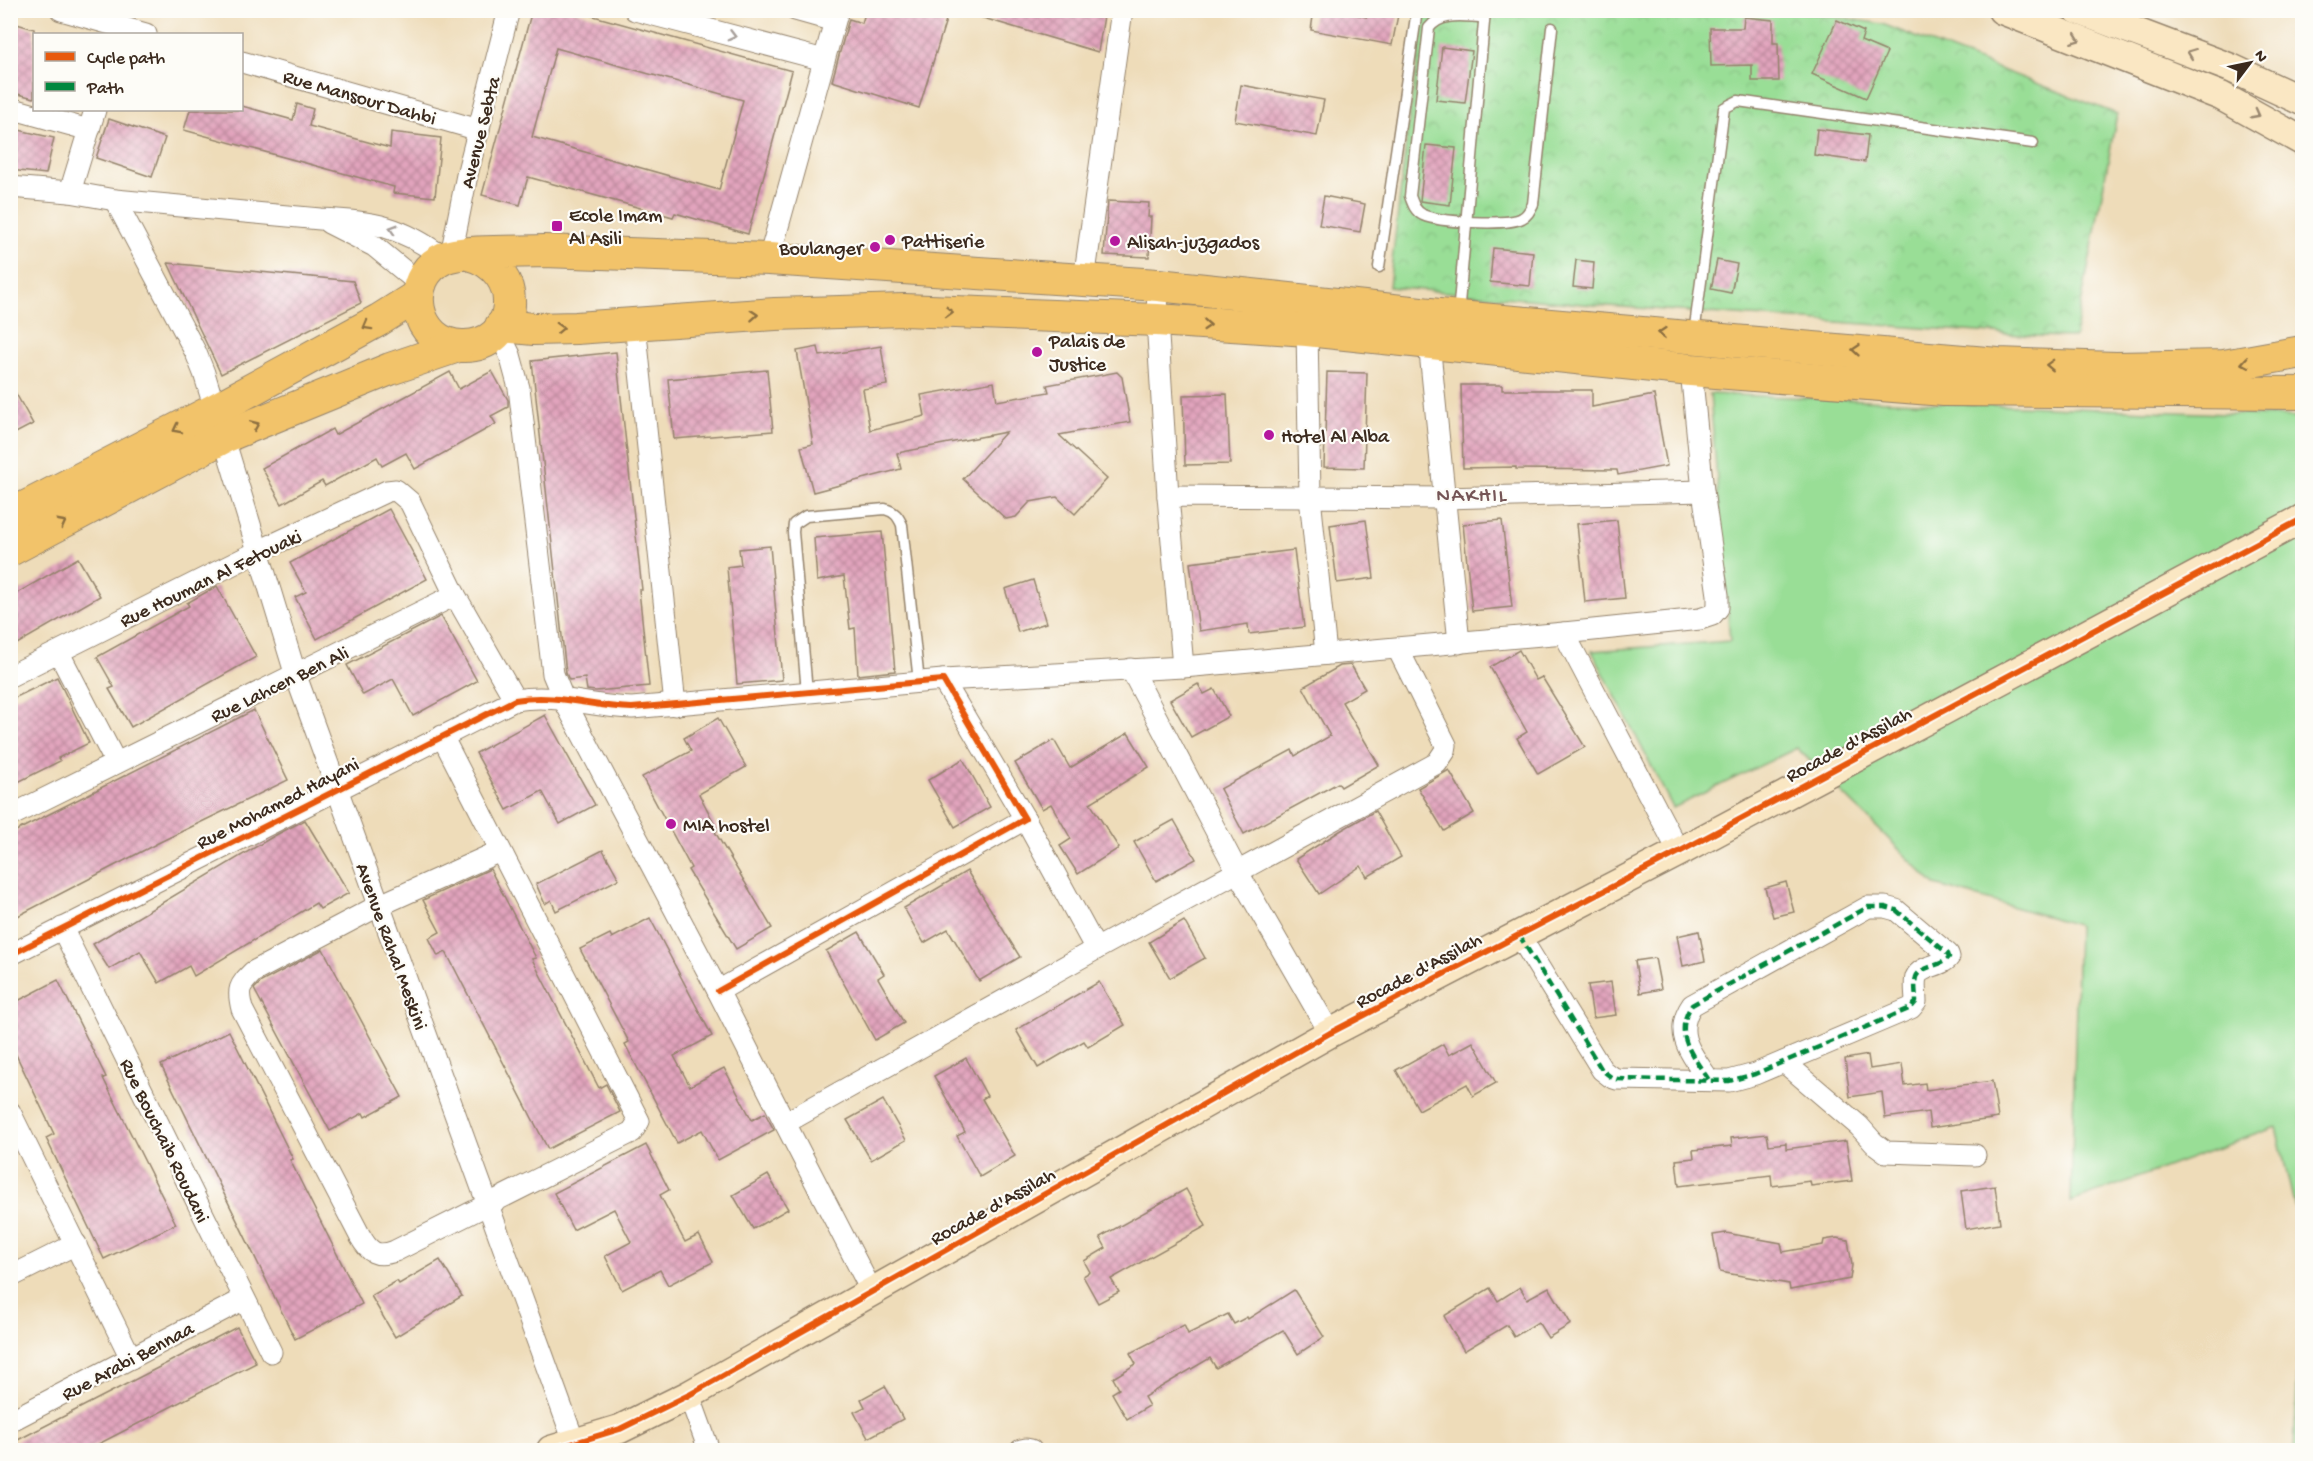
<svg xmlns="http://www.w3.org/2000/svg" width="2313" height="1461" viewBox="0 0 2313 1461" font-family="'Gochi Hand',sans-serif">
<defs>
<pattern id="park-crowns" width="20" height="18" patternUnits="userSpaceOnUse" patternTransform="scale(1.5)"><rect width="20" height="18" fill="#99de96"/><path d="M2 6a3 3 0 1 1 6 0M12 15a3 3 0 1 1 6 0" fill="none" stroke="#85bf81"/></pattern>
<pattern id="building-cross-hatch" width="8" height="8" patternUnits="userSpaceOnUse" patternTransform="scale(1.5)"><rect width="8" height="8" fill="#e2a4bd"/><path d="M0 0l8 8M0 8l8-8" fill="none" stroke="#b88699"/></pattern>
</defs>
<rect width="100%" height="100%" fill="#fdfcf7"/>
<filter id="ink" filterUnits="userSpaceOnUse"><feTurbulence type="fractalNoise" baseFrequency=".0167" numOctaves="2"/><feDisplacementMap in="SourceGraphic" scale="12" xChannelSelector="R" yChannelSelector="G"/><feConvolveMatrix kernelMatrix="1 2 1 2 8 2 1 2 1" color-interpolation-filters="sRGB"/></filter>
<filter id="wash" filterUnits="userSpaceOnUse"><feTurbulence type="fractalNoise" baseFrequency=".008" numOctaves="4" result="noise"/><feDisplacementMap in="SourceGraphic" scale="24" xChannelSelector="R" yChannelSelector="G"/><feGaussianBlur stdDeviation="1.35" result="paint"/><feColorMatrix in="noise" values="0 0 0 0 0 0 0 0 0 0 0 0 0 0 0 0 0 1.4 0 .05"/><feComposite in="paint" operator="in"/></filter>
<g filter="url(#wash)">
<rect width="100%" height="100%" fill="#eedcb9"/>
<g fill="#99de96" stroke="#6a845a" stroke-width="1.5">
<polygon points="1710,394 2302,417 2302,1238 2276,1127 2071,1202 2078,925 1935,885 1797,748 1673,808 1592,651 1730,641"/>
<polygon points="2302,1279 2302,1450 2294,1450"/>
</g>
<polygon fill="url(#park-crowns)" stroke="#6a845a" stroke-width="1.5" points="1425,11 1797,11 1882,24 2117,114 2075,337 2036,336 1594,305 1389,287 1409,119"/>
<g id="blocks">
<g fill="url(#building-cross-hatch)" fill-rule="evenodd">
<path d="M532,10h40l220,61 -44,163 -73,-21 -2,4 -145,-40 -8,28 -38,-10zM556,48l187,52 -24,90 -187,-53z"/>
<polygon points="866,10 888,17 889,10 949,10 919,108 832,81 849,19 862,23"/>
<polygon points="974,10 1105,10 1098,52 973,15"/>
<polygon points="1314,10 1337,10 1367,17 1368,10 1399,10 1392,45 1311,30"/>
<polygon points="1744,17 1773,20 1773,43 1778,43 1779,81 1752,81 1752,65 1711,66 1710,28 1743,28"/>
<polygon points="1837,20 1864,32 1861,41 1887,52 1866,98 1812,74"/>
<polygon points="10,22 34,29 34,98 10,92"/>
<polygon points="1442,47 1472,51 1465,103 1436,100"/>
<polygon points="1241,85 1324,100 1317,136 1235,121"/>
<polygon points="297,104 313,109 309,126 390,148 391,132 441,138 435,197 393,193 394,187 184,130 190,110 242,110 242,106 293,120"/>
<polygon points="109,119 165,138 152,177 96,158"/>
<polygon points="10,128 54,138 46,174 10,170"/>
<polygon points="1817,129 1868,135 1865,162 1814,155"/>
<polygon points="1426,145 1456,148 1450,205 1420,201"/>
<polygon points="1324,196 1365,204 1360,232 1319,225"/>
<polygon points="1108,201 1149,203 1148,217 1151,217 1149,257 1104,255"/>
<polygon points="1493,248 1533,252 1530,286 1490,282"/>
<polygon points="1576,260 1594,262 1592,289 1573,287"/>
<polygon points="1717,260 1737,264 1731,293 1711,289"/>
<polygon points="168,263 353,281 361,303 221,374"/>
<polygon points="881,346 887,385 863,389 870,430 925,416 921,395 994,382 997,401 1049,392 1047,385 1117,372 1122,377 1130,422 1059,435 1107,479 1075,514 1057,497 1030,502 1016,517 1006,519 963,479 1006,432 897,453 901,469 813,492 801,447 813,444 797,351 818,347 820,356"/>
<polygon points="616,352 642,590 639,590 649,686 596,691 587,690 585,678 569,680 566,673 532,361"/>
<polygon points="767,370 773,431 674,439 668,379"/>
<polygon points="492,371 508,400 508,407 491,416 496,424 415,469 406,453 382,466 377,457 325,486 322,481 282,504 262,468 332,429 335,435 450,372 459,389"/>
<polygon points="1327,372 1367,373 1364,468 1324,467"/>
<polygon points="10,383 33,424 10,436"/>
<polygon points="1461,385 1502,385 1502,390 1592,390 1592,407 1654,395 1667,466 1618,475 1617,470 1516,469 1516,467 1463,468"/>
<polygon points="1227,394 1230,464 1185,465 1183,395"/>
<polygon points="389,509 427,579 317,639 295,597 306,592 290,563"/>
<polygon points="1366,520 1374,578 1337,583 1330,525"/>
<polygon points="1502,520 1512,607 1472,611 1463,524"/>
<polygon points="1617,520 1625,598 1585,602 1577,524"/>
<polygon points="882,532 895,671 858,675 855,628 850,629 844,576 817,581 814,538"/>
<polygon points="770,546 782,680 737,684 727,567 741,565 739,549"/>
<polygon points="1294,550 1304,627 1249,634 1248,624 1199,631 1190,563"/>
<polygon points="78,558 100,596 10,648 10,597"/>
<polygon points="1033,580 1046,623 1018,632 1005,589"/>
<polygon points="217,586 256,657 131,727 109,689 114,687 97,657 189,606 187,603"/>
<polygon points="441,616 477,681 413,716 393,679 363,695 347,665"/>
<polygon points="1519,650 1536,680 1542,677 1585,747 1538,774 1517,738 1527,732 1490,667"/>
<polygon points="1351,665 1365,689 1342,702 1379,765 1341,787 1338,783 1244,834 1220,789 1292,750 1295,756 1330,736 1303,687 1340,666"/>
<polygon points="57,677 89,743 58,758 60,761 10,786 10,700"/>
<polygon points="1198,684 1204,694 1214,689 1229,716 1191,737 1170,700"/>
<polygon points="254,710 288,780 160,842 10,920 10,834"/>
<polygon points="545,715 595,805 560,824 542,791 507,810 476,753"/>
<polygon points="718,718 746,767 699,794 718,830 715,832 772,928 736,949 688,870 691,868 642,777 691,751 684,738"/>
<polygon points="1128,733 1149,767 1090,803 1119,848 1078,874 1060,846 1071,839 1051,804 1042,809 1015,763 1054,740 1070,768"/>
<polygon points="963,759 990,807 955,827 928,780"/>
<polygon points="1449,770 1474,813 1444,831 1418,788"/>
<polygon points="1375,811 1401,857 1367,877 1361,866 1319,894 1296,859 1340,831"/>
<polygon points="305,820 349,893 320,909 316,903 194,976 189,966 159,983 140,951 109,969 93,944 274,836"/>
<polygon points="1174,820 1196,859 1156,881 1134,842"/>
<polygon points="603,850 619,879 556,911 551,900 545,904 536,884"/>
<polygon points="490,869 536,958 532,959 599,1088 606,1084 620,1112 548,1149 446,952 438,956 429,938 440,932 423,900"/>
<polygon points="967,871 1020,957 979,981 948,929 924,943 904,908"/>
<polygon points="1786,882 1794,912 1773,917 1765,888"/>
<polygon points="650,918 712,1036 674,1056 690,1086 724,1068 752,1120 765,1113 774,1130 718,1160 702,1130 677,1143 625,1044 629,1042 580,949 610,934 612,938"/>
<polygon points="1184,921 1205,958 1170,978 1149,942"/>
<polygon points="1699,931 1705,961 1683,966 1677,936"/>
<polygon points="859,932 884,974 878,978 904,1023 875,1040 826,951"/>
<polygon points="323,949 402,1097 365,1117 363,1113 330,1131 254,989 261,982"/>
<polygon points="1655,958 1661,989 1640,993 1635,961"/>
<polygon points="58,980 106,1077 103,1078 176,1224 104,1259 46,1138 54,1134 10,1042 10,1005"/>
<polygon points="1099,982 1125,1025 1088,1047 1084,1041 1038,1068 1016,1030"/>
<polygon points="1611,982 1616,1015 1593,1018 1588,985"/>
<polygon points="229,1031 293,1159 290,1160 362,1304 295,1339 161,1065"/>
<polygon points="1473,1042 1496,1083 1473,1096 1467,1084 1419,1110 1396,1070 1443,1044 1449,1055"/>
<polygon points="1868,1055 1870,1069 1902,1064 1905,1086 1925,1083 1926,1090 1992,1081 1998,1118 1930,1128 1928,1112 1885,1118 1882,1092 1850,1097 1845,1059"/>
<polygon points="966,1058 987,1096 982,1099 1015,1156 980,1177 957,1136 965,1132 934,1076"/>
<polygon points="883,1100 906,1140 871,1160 847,1120"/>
<polygon points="1767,1134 1769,1145 1786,1143 1786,1149 1846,1141 1852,1181 1811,1186 1810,1181 1772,1186 1771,1175 1679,1186 1676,1160 1694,1158 1693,1150 1732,1146 1731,1138"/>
<polygon points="646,1145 669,1190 660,1195 685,1242 699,1235 713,1262 668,1285 660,1270 622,1290 605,1256 631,1242 614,1209 573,1230 554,1193"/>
<polygon points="768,1175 788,1209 753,1229 733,1195"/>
<polygon points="1995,1186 2000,1223 1966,1229 1961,1191"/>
<polygon points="1186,1189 1206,1226 1111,1279 1119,1292 1098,1303 1083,1276 1090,1272 1084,1261 1106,1248 1100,1237"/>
<polygon points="1726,1233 1781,1243 1783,1252 1823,1245 1824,1240 1837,1238 1848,1240 1852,1265 1850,1279 1790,1290 1789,1284 1720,1272 1713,1235"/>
<polygon points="440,1260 462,1296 395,1337 371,1296 397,1281 399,1284"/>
<polygon points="1520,1287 1527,1299 1549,1287 1571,1324 1548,1338 1538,1322 1514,1337 1507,1325 1464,1351 1444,1316 1490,1288 1498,1301"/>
<polygon points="1294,1290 1324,1337 1298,1354 1283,1330 1216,1368 1210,1358 1144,1397 1149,1406 1127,1419 1112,1393 1119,1389 1113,1378 1136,1364 1130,1353 1184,1325 1188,1334 1228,1314 1234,1324 1247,1317 1248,1319"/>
<polygon points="237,1327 256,1363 87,1450 10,1450 10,1444"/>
<polygon points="885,1386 903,1419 868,1438 854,1412 865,1407 861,1399"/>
</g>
</g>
</g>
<g filter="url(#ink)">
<use href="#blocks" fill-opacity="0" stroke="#94836c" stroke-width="1.5"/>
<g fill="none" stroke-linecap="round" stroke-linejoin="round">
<g stroke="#94836c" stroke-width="13">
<g id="lane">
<path d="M1484,17c-19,0 -42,-6 -55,11l-19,168c3,8 5,15 13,19 15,7 85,11 99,3 6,-3 8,-8 11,-14l19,-176"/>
<polyline points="1379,267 1417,10"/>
<polyline points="1458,315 1485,11"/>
<polyline points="1694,334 1724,108 1738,101 2033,143"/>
<path d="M807,692l-14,-160 1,-8 12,-8 79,-7c10,3 13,7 17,16l17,157"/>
</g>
</g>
<g stroke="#94836c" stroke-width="23">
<g id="street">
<polyline points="61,10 146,34"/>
<polyline points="635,10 824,60"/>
<polyline points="795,10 834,21"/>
<polyline points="242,62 479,130"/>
<polyline points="10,108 89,130"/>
<path d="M10,187l60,5 45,8 205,19c53,2 81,7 124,39"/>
<polyline points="70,192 95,110"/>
<polyline points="115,200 196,353 204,373 296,676 577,1450"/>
<polyline points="329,223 374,246 420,284"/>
<polyline points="451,255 467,175 509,10"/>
<polyline points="769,259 838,10"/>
<polyline points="1084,280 1122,10"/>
<polyline points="1158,285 1157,320 1168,496"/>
<polyline points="635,324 675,705"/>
<polyline points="498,331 510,355 519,388 553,674 563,698 718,991 785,1123"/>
<polyline points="1429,342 1459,643"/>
<polyline points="455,595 515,700"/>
<polyline points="1564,633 1700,619 1712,615 1718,608 1718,595 1703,491 1691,370"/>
<polyline points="59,653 116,763"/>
<polyline points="1326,654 1310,497 1445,498 1703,491"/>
<polyline points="1183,667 1564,633 1679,852"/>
<polyline points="1131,669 1237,871 1330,1033"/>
<polyline points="10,676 257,552 387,491 396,490 410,502 455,595 10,816"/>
<polyline points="943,680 1183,667 1168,496 1310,497 1307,330"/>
<path d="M442,736l197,385 -7,11 -237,119c-19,7 -26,1 -35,-15l-118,-227c-5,-20 -3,-23 11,-37l125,-66 122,-55"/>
<polyline points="1025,819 1096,949"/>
<polyline points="62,928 271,1352"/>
<path d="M1519,935l83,135 9,7 6,2 112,2 26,-7 156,-66 5,-6c0,-7 -2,-18 0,-25 5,-12 26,-10 33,-20l-1,-3 -52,-44 -11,-3h-17l-176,98c-20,29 1,51 17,75"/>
<path d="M10,955l505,-255c43,-7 75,7 117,8l311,-28 82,139 -307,172"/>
<polyline points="1784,1062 1859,1126 1874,1143 1886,1152 1975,1155"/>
<polyline points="10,1112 131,1358"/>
<polyline points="10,1277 76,1244"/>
<polyline points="872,1292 785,1123 1096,949 1437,763 1445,751 1446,745 1398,649"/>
<polyline points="689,1395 709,1450"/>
<polyline points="10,1421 244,1299"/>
<polyline points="1021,1450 1026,1449 1031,1450"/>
</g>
</g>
<g stroke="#94836c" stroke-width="31">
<g id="secondary">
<polyline points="2002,10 2221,96 2302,141"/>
<polyline points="2078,10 2231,68 2302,101"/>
<polyline points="551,1450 620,1429 689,1395 1330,1033 1679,852 2302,519"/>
</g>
</g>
<g stroke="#94836c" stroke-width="34">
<g id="primary">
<path d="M468,254c60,15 51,94 -6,92 -48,-1 -61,-68 -18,-88 17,-8 78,-6 100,-7l225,8 389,26 300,32 540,47 118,4 108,-2 78,-14"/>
<polyline points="501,326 534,329 576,328 775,314 904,310 1157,320 1307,330 1691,370 1944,390 2302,393"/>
<polyline points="10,515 216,409 379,320 417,296"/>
<polyline points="10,550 224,437 390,369 458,346"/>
</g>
</g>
<use href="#lane" stroke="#fff" stroke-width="10"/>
<use href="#street" stroke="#fff" stroke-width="21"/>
<use href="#secondary" stroke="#fae7c3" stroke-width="28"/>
<use href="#primary" stroke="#f2c36a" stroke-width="32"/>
<path stroke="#00873e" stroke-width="4.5" stroke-dasharray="9 4.5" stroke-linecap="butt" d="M1519,935l83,135 9,7 6,2 112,2 26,-7 156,-66 5,-6c0,-7 -2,-18 0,-25 5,-12 26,-10 33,-20l-1,-3 -52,-44 -11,-3h-17l-176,98c-20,29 1,51 17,75"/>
<g stroke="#fdfcf7" stroke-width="10">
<g id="cycleway">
<path d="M10,955l505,-255c43,-7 75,7 117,8l311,-28 82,139 -307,172"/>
<polyline points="551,1450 620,1429 689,1395 1330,1033 1679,852 2302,519"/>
</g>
</g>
<use href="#cycleway" stroke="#e8590c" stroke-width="6"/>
</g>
<defs><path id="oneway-chevron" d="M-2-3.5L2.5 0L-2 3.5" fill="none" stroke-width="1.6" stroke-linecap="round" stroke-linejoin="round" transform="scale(1.5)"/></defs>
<g stroke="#a79f9a">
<use href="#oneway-chevron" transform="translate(732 36) rotate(15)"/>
<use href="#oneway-chevron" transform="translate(393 229) rotate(-163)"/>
</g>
<g stroke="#9a8870">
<use href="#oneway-chevron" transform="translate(2076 39) rotate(21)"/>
<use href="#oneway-chevron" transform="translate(2191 53) rotate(-159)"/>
<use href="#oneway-chevron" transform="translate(2256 114) rotate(28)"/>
</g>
<g stroke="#8d6f40">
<use href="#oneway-chevron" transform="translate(949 312) rotate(2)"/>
<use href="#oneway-chevron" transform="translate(754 315) rotate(-4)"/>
<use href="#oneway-chevron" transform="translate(1207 325) rotate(4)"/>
<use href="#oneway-chevron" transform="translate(367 326) rotate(151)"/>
<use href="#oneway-chevron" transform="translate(560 328) rotate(-2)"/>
<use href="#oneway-chevron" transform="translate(1662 333) rotate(-175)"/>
<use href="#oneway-chevron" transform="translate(1856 350) rotate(-175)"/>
<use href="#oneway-chevron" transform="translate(2245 363) rotate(170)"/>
<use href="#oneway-chevron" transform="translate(2050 365) rotate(-178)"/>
<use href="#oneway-chevron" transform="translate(255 425) rotate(-23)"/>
<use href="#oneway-chevron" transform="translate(177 429) rotate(153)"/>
<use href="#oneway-chevron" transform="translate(62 523) rotate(-28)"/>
</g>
</g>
<g fill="#b5179e" stroke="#fdfcf7" stroke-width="2">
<rect x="551" y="220" width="12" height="12" rx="3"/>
<circle cx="890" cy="240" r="6"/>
<circle cx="1115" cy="241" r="6"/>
<circle cx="875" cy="247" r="6"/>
<circle cx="1037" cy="352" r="6"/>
<circle cx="1269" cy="435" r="6"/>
<circle cx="671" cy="824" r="6"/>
</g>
<g text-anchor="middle" stroke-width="4.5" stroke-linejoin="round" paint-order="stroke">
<g font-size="20" fill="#3b2a1e" stroke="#fdfcf7">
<text transform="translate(360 96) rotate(16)" y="7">Rue Mansour Dahbi</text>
<text transform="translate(479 132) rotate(-76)" y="7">Avenue Sebta</text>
<text transform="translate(210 577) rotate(-26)" y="7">Rue Houman Al Fetouaki</text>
<text transform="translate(279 683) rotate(-26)" y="7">Rue Lahcen Ben Ali</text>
<text transform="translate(1848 743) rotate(-28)" y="7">Rocade d'Assilah</text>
<text transform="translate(277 802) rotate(-27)" y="7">Rue Mohamed Hayani</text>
<text transform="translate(393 946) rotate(70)" y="7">Avenue Rahal Meskini</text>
<text transform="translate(1418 969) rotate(-28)" y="7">Rocade d'Assilah</text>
<text transform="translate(166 1140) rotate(64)" y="7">Rue Bouchaib Roudani</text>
<text transform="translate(992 1205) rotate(-29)" y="7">Rocade d'Assilah</text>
<text transform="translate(127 1360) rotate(-28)" y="7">Rue Arabi Bennaa</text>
</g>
<g font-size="20" fill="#3b2a1e" stroke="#fdfcf7" text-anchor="start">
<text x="569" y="221">Ecole Imam<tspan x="569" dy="23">Al Asili</tspan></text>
<text x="902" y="247">Pattiserie</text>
<text x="1127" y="248">Alisah-juzgados</text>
<text x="863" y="254" text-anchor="end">Boulanger</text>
<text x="1049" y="347">Palais de<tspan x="1049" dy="23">Justice</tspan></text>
<text x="1281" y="442">Hotel Al Alba</text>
<text x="683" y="831">MIA hostel</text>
</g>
<g font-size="21" letter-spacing="1.5" fill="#755556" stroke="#fdfcf7">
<text x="1472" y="501">NAKHIL</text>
</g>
</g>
<rect width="2313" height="1461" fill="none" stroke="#fdfcf7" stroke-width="36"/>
<rect x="33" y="33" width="210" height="78" fill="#fdfcf7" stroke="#afa8a0" stroke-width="1.5"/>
<rect x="45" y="52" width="30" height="9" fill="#e8590c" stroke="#afa8a0" stroke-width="1.5"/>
<text x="87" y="63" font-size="18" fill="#3b2a1e">Cycle path</text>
<rect x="45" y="82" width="30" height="9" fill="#00873e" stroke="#afa8a0" stroke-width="1.5"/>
<text x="87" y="93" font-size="18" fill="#3b2a1e">Path</text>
<g transform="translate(2250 63) rotate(58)" stroke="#fdfcf7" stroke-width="4.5" paint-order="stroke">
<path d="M0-4.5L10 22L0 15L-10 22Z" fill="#3b2a1e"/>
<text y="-9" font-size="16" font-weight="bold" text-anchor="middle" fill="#3b2a1e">N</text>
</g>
</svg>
